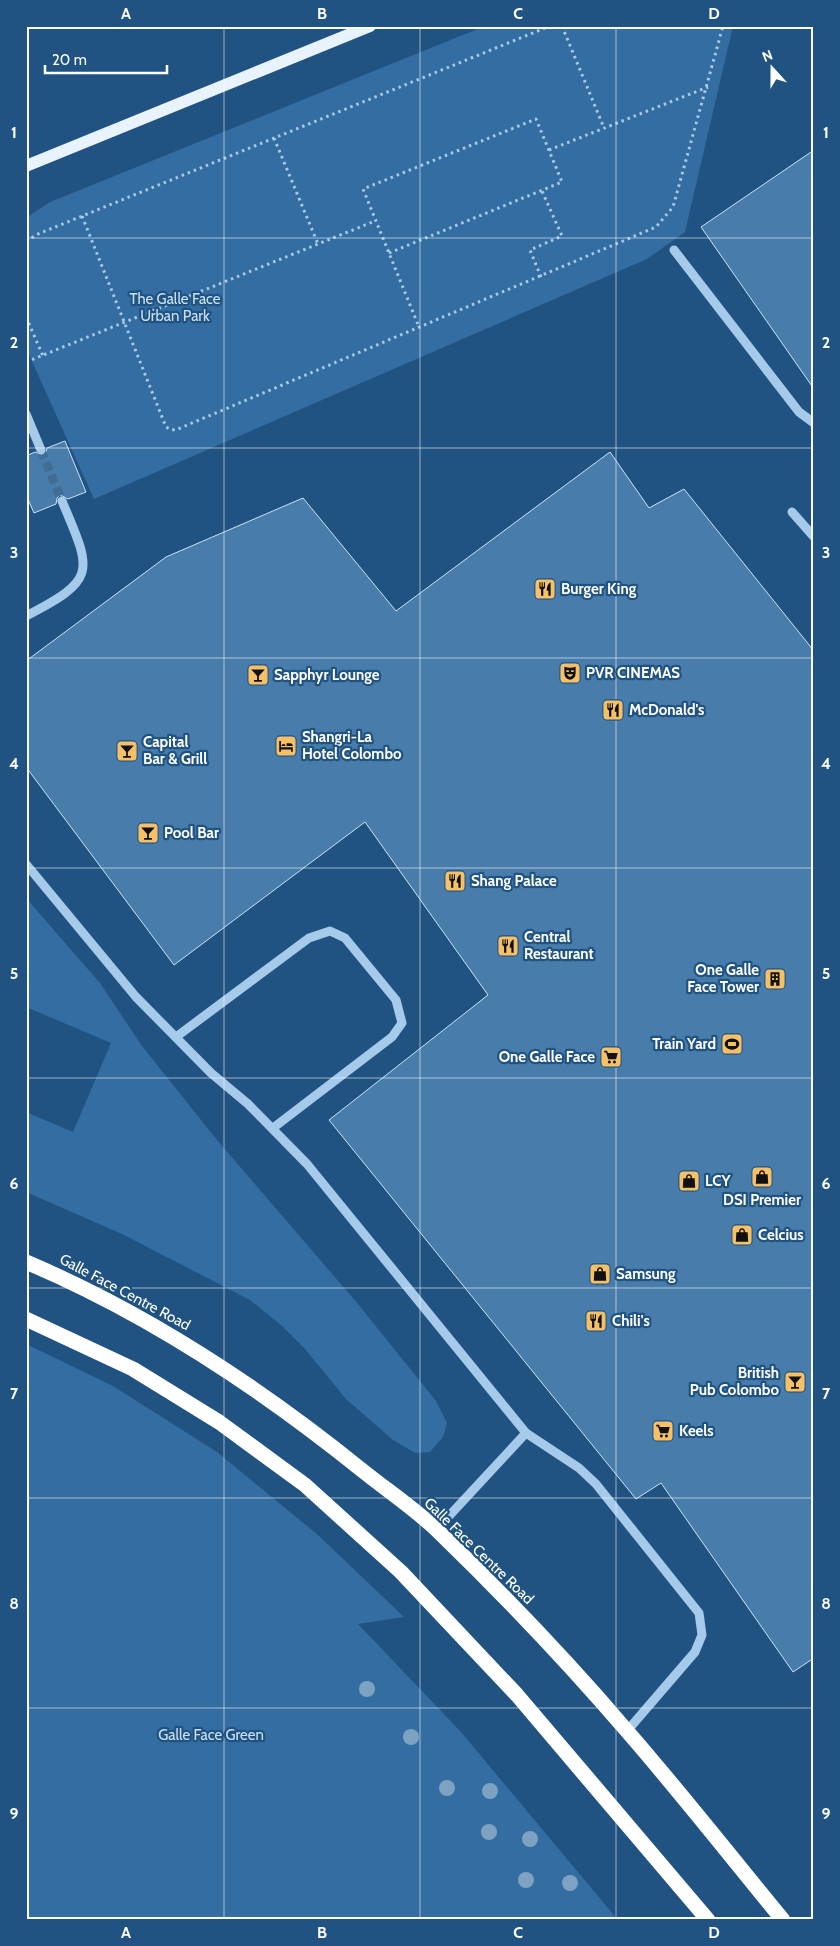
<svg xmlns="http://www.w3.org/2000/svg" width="840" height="1946" viewBox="0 0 840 1946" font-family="Cabin,sans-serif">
<rect width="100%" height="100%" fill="#205382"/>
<g fill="#336da1">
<polygon points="485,26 733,26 685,232 647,259 94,499 26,348 26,218 50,202"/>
<polygon points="26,898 100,983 142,1046 217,1140 358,1304 436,1401 447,1423 443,1437 430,1452 415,1453 393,1440 346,1399 305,1349 281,1325 250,1300 122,1234 26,1192 26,1112 73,1132 111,1043 26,1007"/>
<polygon points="26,1344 113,1386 217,1452 318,1535 404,1617 358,1624 461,1732 618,1920 26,1920"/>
</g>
<g fill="#487dab" stroke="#cae2f7">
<polygon points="814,150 814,389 701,227"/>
<polygon points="65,441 86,492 68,499 60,495 57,498 56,504 34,513 26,495 26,456 35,452 43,456 46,453 47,448"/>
<polygon points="610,452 649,508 684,489 814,651 814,1658 793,1672 661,1483 636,1499 329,1120 488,995 365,822 174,965 26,767 26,661 166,557 303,498 396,611"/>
</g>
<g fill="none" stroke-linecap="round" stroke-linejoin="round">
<polyline stroke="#416d95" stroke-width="9" stroke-dasharray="9 4.5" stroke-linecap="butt" points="41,450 62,501"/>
<g stroke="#a6cae9" stroke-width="3" stroke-dasharray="2.5 4" stroke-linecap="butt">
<polyline points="562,26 604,128"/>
<polyline points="274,138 318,244"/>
<polyline points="549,150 708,87"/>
<polyline points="82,216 166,427 172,430 178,429 656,227 673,207 723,26"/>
<polyline points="26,241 38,234 550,26"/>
<polyline points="389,253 562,182 536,119 363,189 419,327"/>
<polyline points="541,277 530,250 562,236 542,191"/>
<polyline points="26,317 43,356"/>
<polyline points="26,362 375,221"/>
</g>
<g stroke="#a6cae9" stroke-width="9">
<polyline points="674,250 799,412 814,423"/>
<polyline points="26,414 41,450"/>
<polyline points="792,512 814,537"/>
<path d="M26,616c72,-37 66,-44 36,-115"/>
<polyline points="26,864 136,997 211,1073 248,1104 307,1164 526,1433 436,1530"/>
<polyline points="176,1037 309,938 330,931 345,938 396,1000 402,1023 392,1037 273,1128"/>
<polyline points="526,1433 579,1468 596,1484 699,1613 702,1635 695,1652 627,1731"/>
</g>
<polyline stroke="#e9f3fe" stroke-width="12" points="26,166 370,26"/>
<g stroke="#fff" stroke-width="15">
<path d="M26,1262c123,52 233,125 337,209 25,20 52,38 75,60 66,64 130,131 189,200 54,62 104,126 156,189"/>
<polyline points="26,1319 133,1369 219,1422 305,1485 401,1572 517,1695 708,1920"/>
</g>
</g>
<g fill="#7ea2c2">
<circle cx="367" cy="1689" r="8"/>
<circle cx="411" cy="1737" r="8"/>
<circle cx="447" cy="1788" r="8"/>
<circle cx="490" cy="1791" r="8"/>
<circle cx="489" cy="1832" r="8"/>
<circle cx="530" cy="1839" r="8"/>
<circle cx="526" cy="1880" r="8"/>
<circle cx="570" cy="1883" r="8"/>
</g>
<path fill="none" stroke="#fff" stroke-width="1" stroke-opacity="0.55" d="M224,26v1894M420,26v1894M616,26v1894M26,238h788M26,448h788M26,658h788M26,868h788M26,1078h788M26,1288h788M26,1498h788M26,1708h788"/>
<defs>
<g id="restaurant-square" transform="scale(1.125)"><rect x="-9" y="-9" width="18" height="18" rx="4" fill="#f6c067" stroke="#205382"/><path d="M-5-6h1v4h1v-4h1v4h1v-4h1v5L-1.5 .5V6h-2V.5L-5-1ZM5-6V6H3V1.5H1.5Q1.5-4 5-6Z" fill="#111"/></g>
<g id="theatre-square" transform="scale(1.125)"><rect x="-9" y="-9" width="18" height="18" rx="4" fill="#f6c067" stroke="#205382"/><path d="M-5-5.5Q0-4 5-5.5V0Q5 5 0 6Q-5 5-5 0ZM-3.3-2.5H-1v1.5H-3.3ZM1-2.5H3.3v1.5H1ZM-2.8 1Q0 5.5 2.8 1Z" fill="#111"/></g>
<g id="bar-square" transform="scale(1.125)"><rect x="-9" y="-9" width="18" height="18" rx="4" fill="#f6c067" stroke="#205382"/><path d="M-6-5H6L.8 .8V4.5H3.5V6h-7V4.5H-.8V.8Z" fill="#111"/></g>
<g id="hotel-square" transform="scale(1.125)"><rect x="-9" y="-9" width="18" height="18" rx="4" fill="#f6c067" stroke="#205382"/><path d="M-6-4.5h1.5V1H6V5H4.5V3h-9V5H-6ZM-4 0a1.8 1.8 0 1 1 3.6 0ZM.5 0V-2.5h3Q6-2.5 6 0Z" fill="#111"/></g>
<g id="building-square" transform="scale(1.125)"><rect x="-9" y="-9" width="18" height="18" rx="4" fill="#f6c067" stroke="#205382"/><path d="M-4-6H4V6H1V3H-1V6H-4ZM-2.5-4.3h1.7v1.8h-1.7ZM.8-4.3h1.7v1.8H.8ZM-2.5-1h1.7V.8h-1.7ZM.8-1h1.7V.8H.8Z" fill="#111"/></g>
<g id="stadium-square" transform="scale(1.125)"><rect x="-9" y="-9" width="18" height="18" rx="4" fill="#f6c067" stroke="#205382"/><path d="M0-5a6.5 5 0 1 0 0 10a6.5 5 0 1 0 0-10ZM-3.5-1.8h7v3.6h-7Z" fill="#111"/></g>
<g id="supermarket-square" transform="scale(1.125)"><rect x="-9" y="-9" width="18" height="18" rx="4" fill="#f6c067" stroke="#205382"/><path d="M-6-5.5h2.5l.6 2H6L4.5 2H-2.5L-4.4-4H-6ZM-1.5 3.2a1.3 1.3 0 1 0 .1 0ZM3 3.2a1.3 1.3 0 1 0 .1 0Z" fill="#111"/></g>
<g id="shop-square" transform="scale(1.125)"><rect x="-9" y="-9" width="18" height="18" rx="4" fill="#f6c067" stroke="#205382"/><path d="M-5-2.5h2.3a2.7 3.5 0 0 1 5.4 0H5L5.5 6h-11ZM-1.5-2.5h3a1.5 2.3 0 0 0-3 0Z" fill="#111"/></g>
</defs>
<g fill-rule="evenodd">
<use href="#restaurant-square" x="545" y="589"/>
<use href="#theatre-square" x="570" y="673"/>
<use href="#bar-square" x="258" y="675"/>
<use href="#restaurant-square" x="613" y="710"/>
<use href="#hotel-square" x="286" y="746"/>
<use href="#bar-square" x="127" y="751"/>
<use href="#bar-square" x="148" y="833"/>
<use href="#restaurant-square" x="455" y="881"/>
<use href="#restaurant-square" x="508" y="946"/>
<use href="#building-square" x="775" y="979"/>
<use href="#stadium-square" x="732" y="1044"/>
<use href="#supermarket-square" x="611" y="1057"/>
<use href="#shop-square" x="762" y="1177"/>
<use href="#shop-square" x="689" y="1181"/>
<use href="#shop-square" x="742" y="1235"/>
<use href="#shop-square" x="600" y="1274"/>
<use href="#restaurant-square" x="596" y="1321"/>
<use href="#bar-square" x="795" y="1382"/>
<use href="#supermarket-square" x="663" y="1431"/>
</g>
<g text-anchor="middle" stroke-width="4.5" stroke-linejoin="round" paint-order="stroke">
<g font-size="15" fill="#cae2f7" stroke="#205382">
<text x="175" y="304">The Galle Face<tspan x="175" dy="17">Urban Park</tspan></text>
<text x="211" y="1740">Galle Face Green</text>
</g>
<g font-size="15" font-weight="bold" fill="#fff" stroke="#205382" text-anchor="start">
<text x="561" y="594">Burger King</text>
<text x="586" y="678">PVR CINEMAS</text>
<text x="274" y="680">Sapphyr Lounge</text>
<text x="629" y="715">McDonald's</text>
<text x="302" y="742">Shangri-La<tspan x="302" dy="17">Hotel Colombo</tspan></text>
<text x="143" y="747">Capital<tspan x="143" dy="17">Bar &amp; Grill</tspan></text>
<text x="164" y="838">Pool Bar</text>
<text x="471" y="886">Shang Palace</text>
<text x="524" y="942">Central<tspan x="524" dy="17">Restaurant</tspan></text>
<text x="759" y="975" text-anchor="end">One Galle<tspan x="759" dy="17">Face Tower</tspan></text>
<text x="716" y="1049" text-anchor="end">Train Yard</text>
<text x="595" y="1062" text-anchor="end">One Galle Face</text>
<text x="705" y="1186">LCY</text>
<text x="762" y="1205" text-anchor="middle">DSI Premier</text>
<text x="758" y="1240">Celcius</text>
<text x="616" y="1279">Samsung</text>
<text x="612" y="1326">Chili's</text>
<text x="779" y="1378" text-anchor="end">British<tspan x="779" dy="17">Pub Colombo</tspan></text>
<text x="679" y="1436">Keels</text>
</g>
<g font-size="15" fill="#fff" stroke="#205382">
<text transform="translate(125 1292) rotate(28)" y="5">Galle Face Centre Road</text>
<text transform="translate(479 1551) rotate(44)" y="5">Galle Face Centre Road</text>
</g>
</g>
<rect width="840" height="1946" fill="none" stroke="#205382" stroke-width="55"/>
<g transform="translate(772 68) rotate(339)" stroke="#205382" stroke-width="4" paint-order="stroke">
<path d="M0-4L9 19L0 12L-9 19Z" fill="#ffffff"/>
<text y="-8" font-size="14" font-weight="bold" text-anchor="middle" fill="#ffffff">N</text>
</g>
<path d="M45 65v8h122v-8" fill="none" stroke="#ffffff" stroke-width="2.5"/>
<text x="52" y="65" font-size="15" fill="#ffffff" stroke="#205382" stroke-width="4" paint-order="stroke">20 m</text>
<rect x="28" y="28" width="784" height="1890" fill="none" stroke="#fff" stroke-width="2"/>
<g font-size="16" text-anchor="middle" font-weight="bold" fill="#fff">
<text x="126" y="19">A</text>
<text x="322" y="19">B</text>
<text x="518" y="19">C</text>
<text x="714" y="19">D</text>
<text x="14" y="138">1</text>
<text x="826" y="138">1</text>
<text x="14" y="348">2</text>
<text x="826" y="348">2</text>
<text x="14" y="558">3</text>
<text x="826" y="558">3</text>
<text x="14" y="769">4</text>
<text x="826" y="769">4</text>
<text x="14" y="979">5</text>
<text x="826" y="979">5</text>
<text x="14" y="1189">6</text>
<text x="826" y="1189">6</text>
<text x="14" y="1399">7</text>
<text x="826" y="1399">7</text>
<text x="14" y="1609">8</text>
<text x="826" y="1609">8</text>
<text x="14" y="1819">9</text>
<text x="826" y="1819">9</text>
<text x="126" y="1938">A</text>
<text x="322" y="1938">B</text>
<text x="518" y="1938">C</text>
<text x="714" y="1938">D</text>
</g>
</svg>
